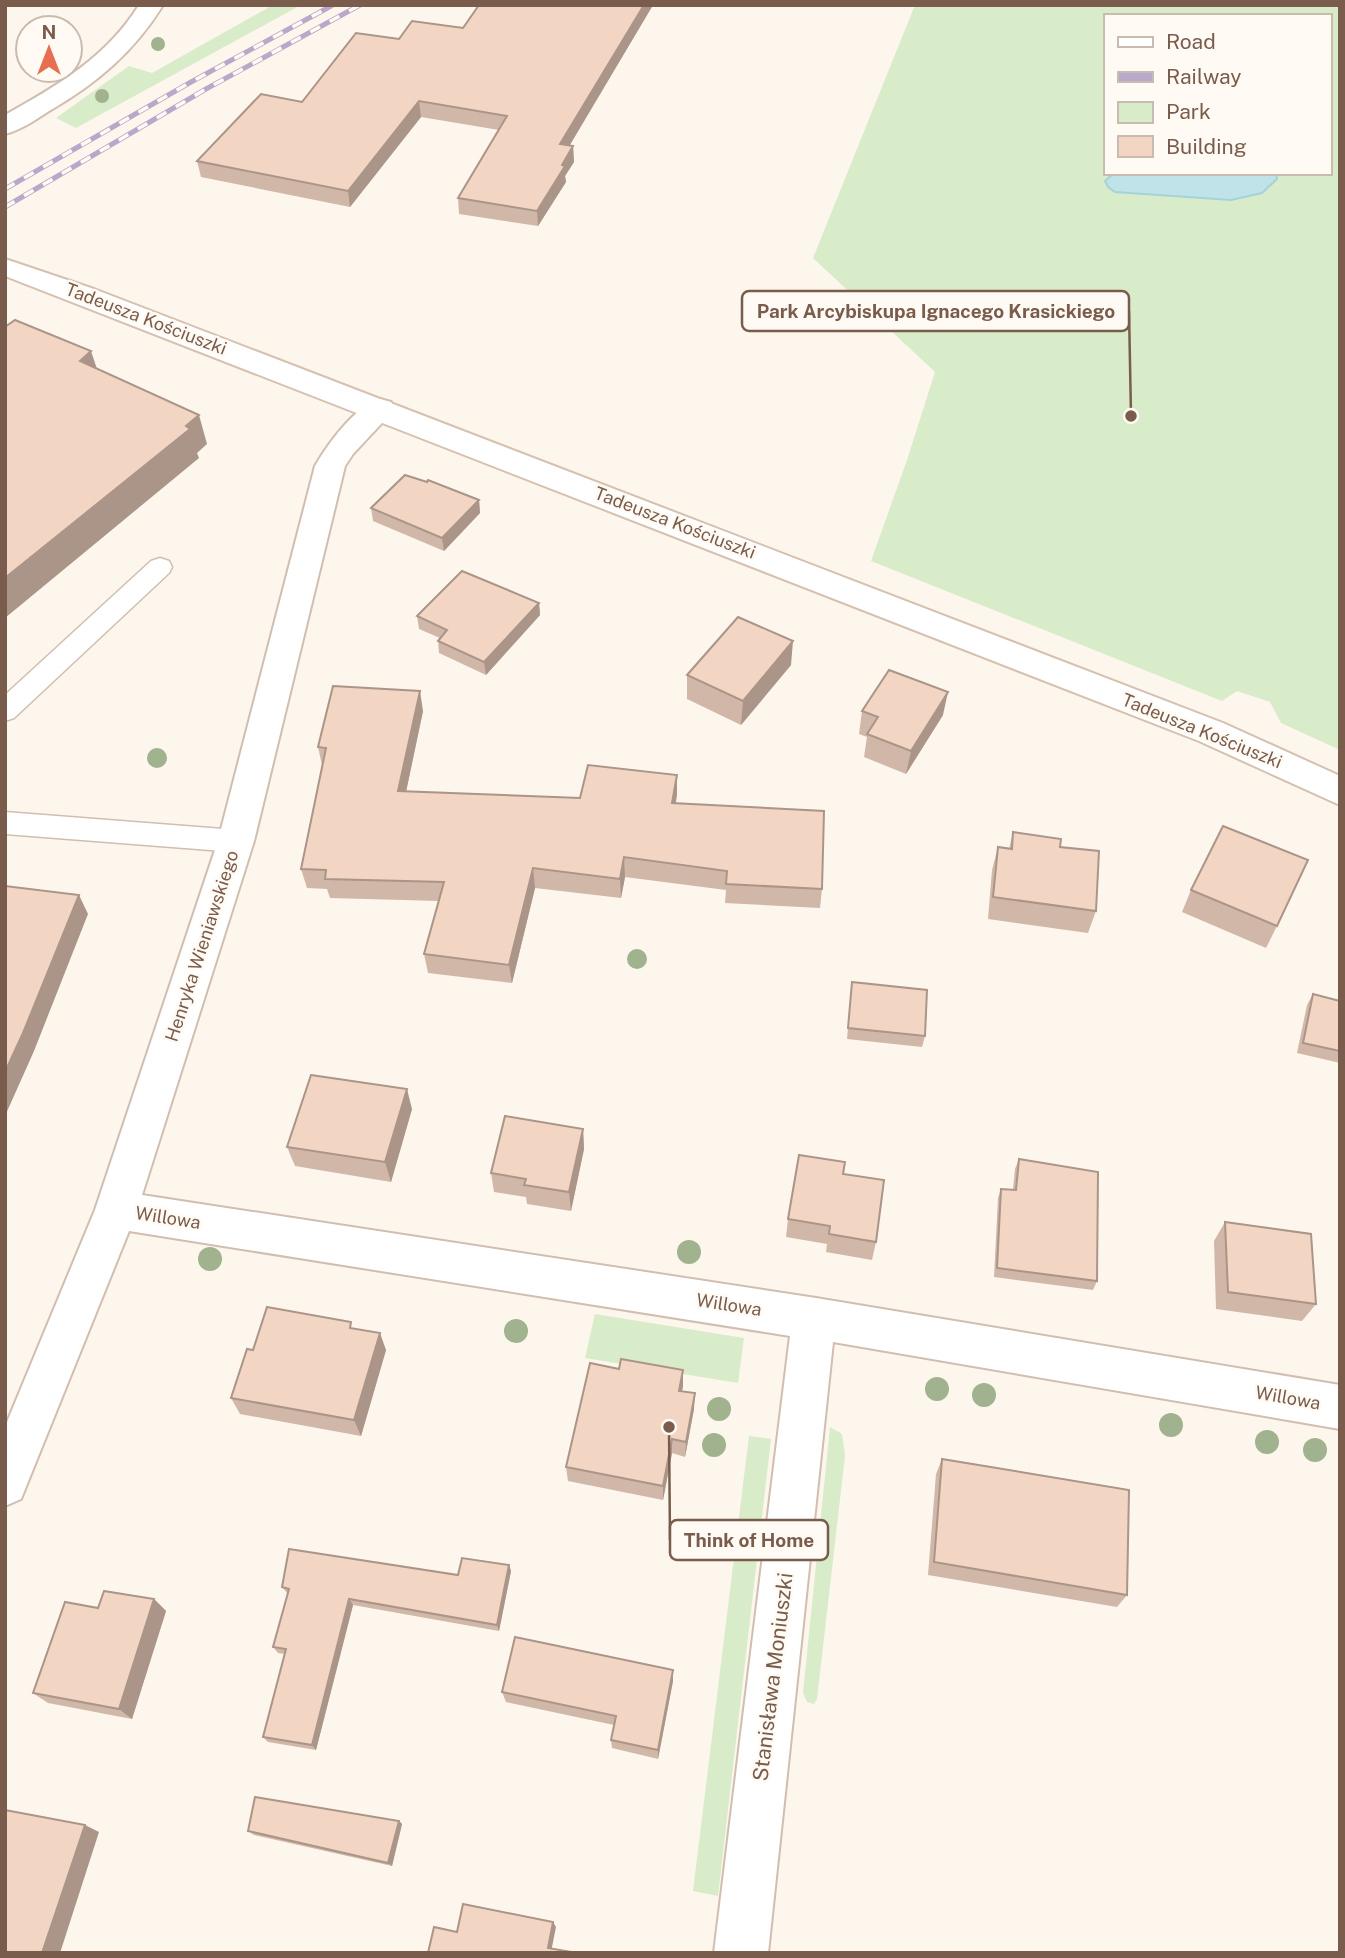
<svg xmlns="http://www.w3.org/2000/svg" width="1345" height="1958" viewBox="0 0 1345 1958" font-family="'Public Sans',sans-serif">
<rect width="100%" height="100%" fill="#fdf6ec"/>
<g fill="#d8ecc9" fill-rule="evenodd">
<polygon points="273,5 301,5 76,128 56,118 129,66 152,73"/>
<path d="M915,5h425v745l-59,-27 -11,-21 -33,-11 -15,10 -351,-140 36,-101 28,-88 -122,-114zM1105,16h224v157h-224z"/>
<polygon points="595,1314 744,1338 738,1383 585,1358"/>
<polygon points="830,1427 842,1434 845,1456 817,1699 814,1704 807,1702 803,1693"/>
<polygon points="749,1436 771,1439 718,1896 693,1891"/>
</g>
<polygon fill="#bfe3e8" stroke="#a5d3da" stroke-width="2" points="1114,173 1276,173 1277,179 1262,193 1231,200 1115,192 1108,187 1105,181"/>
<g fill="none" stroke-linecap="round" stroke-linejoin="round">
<g stroke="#d1beb0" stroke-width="3">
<g id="lane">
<polygon points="160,558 169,561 172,567 169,573 14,718 5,721 5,695 151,561"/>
<polygon points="5,812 236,830 246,833 250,841 246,849 236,852 5,834"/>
</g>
</g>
<g stroke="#d1beb0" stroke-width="4">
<g id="street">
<path d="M139,5h24c-29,47 -67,79 -114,106 -14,9 -28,19 -44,23v-19c52,-29 102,-58 134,-110z"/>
<path d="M380,399l11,3 4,7 -42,45 -8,12 -91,375 -112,354 674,103 524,87v44l-507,-87 -65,611h-54l76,-617 -661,-105 -108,268 -16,7v-79l90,-217 123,-369 97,-375c13,-22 40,-60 65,-67z"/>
</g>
</g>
<g stroke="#d6c0b0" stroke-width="4">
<polygon id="secondary" points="5,259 94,289 1223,723 1340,776 1340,805 1199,741 5,276"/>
</g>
<use href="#lane" fill="#fff" fill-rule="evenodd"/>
<use href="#street" fill="#fff" fill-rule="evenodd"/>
<use href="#secondary" fill="#fff" fill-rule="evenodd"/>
<g stroke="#b9a8c9" stroke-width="5">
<g id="rail">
<polyline points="5,189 191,82 333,5"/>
<polyline points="5,207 206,89 360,5"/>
</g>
</g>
<use href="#rail" stroke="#fffaf3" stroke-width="3.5" stroke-dasharray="11" stroke-linecap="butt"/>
</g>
<g fill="#a0b28e">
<circle cx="158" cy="44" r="7"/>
<circle cx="102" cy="96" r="7"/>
<circle cx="157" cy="758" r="10"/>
<circle cx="637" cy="959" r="10"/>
<circle cx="689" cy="1252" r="12"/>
<circle cx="210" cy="1259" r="12"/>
<circle cx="516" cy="1331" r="12"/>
<circle cx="937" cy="1389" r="12"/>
<circle cx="984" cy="1395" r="12"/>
<circle cx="719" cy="1409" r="12"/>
<circle cx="1171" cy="1425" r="12"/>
<circle cx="1267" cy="1442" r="12"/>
<circle cx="714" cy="1445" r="12"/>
<circle cx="1315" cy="1450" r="12"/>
</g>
<g fill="#d1b7a8">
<polygon points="479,5 653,5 569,146 573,146 574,162 565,176 566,182 538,226 459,214 458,198 499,130 421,117 350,207 201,177 197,161 302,102 399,39 463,28"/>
<polygon points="479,500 480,513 444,551 373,521 371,508"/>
<polygon points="539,603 540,615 486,675 439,653 438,641 440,638 419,629 417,616"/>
<polygon points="791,665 741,725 687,699 687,675"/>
<polygon points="423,711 406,792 580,798 677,794 676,804 822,889 820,908 725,903 726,890 625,877 621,898 535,888 512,983 428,973 424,954 439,901 330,898 327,889 307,888 301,869 322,765 318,747"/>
<polygon points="862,711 943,715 906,774 864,757 867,737 859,734"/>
<polygon points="1013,832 1060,847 1096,911 1088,933 988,919 992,870 998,847 1009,849"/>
<polygon points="1191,890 1277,926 1266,948 1182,912"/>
<polygon points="852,982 925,1036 922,1047 847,1039"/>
<polygon points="1313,994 1340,1001 1340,1063 1297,1053 1307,1005"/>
<polygon points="412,1109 391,1182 295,1166 287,1147"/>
<polygon points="583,1129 584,1149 571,1211 527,1204 526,1197 494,1192 491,1173"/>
<polygon points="1019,1159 1097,1281 1093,1290 994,1277 998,1198 1001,1189 1013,1189 1015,1169"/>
<polygon points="843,1174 876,1242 872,1260 826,1252 827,1244 786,1237 788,1219"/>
<polygon points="1225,1222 1316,1304 1302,1321 1216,1309 1214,1241"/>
<polygon points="354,1329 386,1350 361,1436 240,1414 231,1398 253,1350"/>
<polygon points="683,1386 682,1391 694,1409 685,1457 672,1453 663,1500 568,1481 566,1467"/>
<polygon points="942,1459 1127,1595 1117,1607 928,1575 936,1474"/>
<polygon points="509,1565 511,1571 499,1631 353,1605 316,1750 268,1742 263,1737 285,1654 278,1653 273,1647 288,1594 282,1587 458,1575"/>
<polygon points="154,1599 166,1611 132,1719 48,1703 33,1693 98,1608"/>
<polygon points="673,1681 658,1759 612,1748 611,1740 614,1725 506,1702 502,1692"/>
<polygon points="399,1821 402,1824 392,1866 254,1835 248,1831"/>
</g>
<g fill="#aa9588">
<polygon points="644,5 653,5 561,160 560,144"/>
<polygon points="419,101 421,117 350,207 348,191"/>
<polygon points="573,146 574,162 565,176 566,182 538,226 537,211"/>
<polygon points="91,351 101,381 80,361"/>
<polygon points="199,415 207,444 197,453 199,458 5,618 5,578"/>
<polygon points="479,500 480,513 444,551 442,538"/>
<polygon points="539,603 540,615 486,675 484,662"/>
<polygon points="793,641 791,665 741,725 743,701"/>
<polygon points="420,691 423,711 402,811 398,791"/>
<polygon points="948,692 943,715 906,774 911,751"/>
<polygon points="677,775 677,794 672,823 672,803"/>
<polygon points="624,857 625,877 621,898 620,879"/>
<polygon points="533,868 535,888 512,983 509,965"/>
<polygon points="79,895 88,914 34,1051 5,1116 5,1072"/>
<polygon points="407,1089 412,1109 391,1182 385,1162"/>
<polygon points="583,1129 584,1149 571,1211 569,1192"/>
<polygon points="380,1333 386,1350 361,1436 354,1420"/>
<polygon points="683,1370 683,1386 679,1406 679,1391"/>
<polygon points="695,1393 694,1409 685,1457 686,1442"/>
<polygon points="672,1439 672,1453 663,1500 663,1486"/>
<polygon points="509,1565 511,1571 499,1631 497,1625"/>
<polygon points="154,1599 166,1611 132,1719 119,1709"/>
<polygon points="349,1599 353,1605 316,1750 312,1745"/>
<polygon points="673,1670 673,1681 658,1759 658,1750"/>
<polygon points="399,1821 402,1824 392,1866 388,1863"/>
<polygon points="85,1825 99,1832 60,1953 42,1953"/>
<polygon points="553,1922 556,1927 551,1952 548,1948"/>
</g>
<g fill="#f3d5c3" stroke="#aa9588" stroke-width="2">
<polygon points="479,5 644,5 560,144 573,146 562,165 565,166 537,211 458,198 507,116 419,101 348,191 197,161 261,94 302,102 356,33 399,39 412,21 463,28"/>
<polygon points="15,320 91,351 80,361 199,415 186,426 190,429 5,578 5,327"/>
<polygon points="405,475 427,482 428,480 479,500 442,538 371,508"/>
<polygon points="462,571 539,603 484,662 438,641 447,630 417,616"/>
<polygon points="738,617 793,641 743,701 687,675"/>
<polygon points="889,670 948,692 911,751 867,734 878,717 862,711"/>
<polygon points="333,686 420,691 398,791 580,798 588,765 677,775 672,803 824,811 822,889 726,884 727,871 624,857 620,879 533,868 509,965 424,954 444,882 325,879 326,870 301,869 326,748 318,747"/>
<polygon points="1223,826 1308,860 1277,926 1191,890"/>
<polygon points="1013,832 1061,839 1060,847 1099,851 1096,911 993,897 998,847 1012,849"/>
<polygon points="5,886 79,895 23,1033 5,1072"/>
<polygon points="852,982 927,990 925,1036 848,1028"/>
<polygon points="1313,994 1340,1001 1340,1051 1303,1043"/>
<polygon points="311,1075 407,1089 385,1162 287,1147"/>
<polygon points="505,1116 583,1129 569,1192 524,1185 526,1179 491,1173"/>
<polygon points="799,1155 845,1162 843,1174 884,1180 876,1242 829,1234 830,1226 788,1219"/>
<polygon points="1019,1159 1098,1172 1097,1281 997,1268 1001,1189 1016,1190"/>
<polygon points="1225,1222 1311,1234 1316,1304 1228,1292"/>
<polygon points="267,1307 351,1322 350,1328 380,1333 354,1420 231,1398 247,1349 253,1350"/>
<polygon points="621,1359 683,1370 679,1391 695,1393 686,1442 672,1439 663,1486 566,1467 590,1363 619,1369"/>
<polygon points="942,1459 1129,1490 1127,1595 934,1562"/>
<polygon points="289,1549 458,1575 462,1558 509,1565 497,1625 349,1599 312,1745 263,1737 286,1649 273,1647 289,1589 282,1587"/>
<polygon points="104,1591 154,1599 119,1709 33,1693 65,1602 98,1608"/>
<polygon points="515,1637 673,1670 658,1750 611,1740 616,1716 502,1692"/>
<polygon points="255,1797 399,1821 388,1863 248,1831"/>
<polygon points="5,1810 85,1825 42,1953 5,1953"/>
<polygon points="463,1904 553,1922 548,1948 577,1953 428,1953 434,1927 457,1932"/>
</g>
<g text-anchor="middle" stroke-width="5" stroke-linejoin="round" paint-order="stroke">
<g font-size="18" fill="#7a5c4d" stroke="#fffaf3">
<text transform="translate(146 319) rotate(21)" y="6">Tadeusza Kościuszki</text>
<text transform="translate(675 523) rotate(21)" y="6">Tadeusza Kościuszki</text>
<text transform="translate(1202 731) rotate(22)" y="6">Tadeusza Kościuszki</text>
<text transform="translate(202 946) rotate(-72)" y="6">Henryka Wieniawskiego</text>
<text transform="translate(168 1218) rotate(9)" y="6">Willowa</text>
<text transform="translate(729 1305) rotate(9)" y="6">Willowa</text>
<text transform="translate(1288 1398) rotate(10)" y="6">Willowa</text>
</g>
<g font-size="21" fill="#7a5c4d" stroke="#fffaf3">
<text transform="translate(773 1677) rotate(-83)" y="7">Stanisława Moniuszki</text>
</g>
</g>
<path fill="none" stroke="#7a5c4d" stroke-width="2.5" d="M1131 416L1129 311M669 1427L670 1540"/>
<g fill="#7a5c4d" stroke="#fffaf3" stroke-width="2.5">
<circle cx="1131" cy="416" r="7"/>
<circle cx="669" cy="1427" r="7"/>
</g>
<g fill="#fffaf3" stroke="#7a5c4d" stroke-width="2.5">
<rect x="742" y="291" width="387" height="40" rx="7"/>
<rect x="670" y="1520" width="158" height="40" rx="7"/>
</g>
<g font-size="19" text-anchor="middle" font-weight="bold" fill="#7a5c4d">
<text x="936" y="318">Park Arcybiskupa Ignacego Krasickiego</text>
<text x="749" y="1547">Think of Home</text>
</g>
<rect width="1345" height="1958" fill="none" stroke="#7a5c4d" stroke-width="14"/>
<rect x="1104" y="14" width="228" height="161" fill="#fffaf3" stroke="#cabbb1" stroke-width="2"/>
<rect x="1118" y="37" width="35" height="10" fill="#ffffff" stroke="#cabbb1" stroke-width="2"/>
<text x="1166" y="49" font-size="21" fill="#7a5c4d">Road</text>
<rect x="1118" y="72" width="35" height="10" fill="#b9a8c9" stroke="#cabbb1" stroke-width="2"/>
<text x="1166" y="84" font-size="21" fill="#7a5c4d">Railway</text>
<rect x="1118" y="102" width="35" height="21" fill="#d8ecc9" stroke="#cabbb1" stroke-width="2"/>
<text x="1166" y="119" font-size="21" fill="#7a5c4d">Park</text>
<rect x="1118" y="136" width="35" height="21" fill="#f3d5c3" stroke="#cabbb1" stroke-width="2"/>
<text x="1166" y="154" font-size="21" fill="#7a5c4d">Building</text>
<g transform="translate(49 49)"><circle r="33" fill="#fffaf3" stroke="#cabbb1" stroke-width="2"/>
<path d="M0-5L12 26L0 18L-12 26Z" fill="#e76f51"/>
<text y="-10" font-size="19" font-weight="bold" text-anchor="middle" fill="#7a5c4d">N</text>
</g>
</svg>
